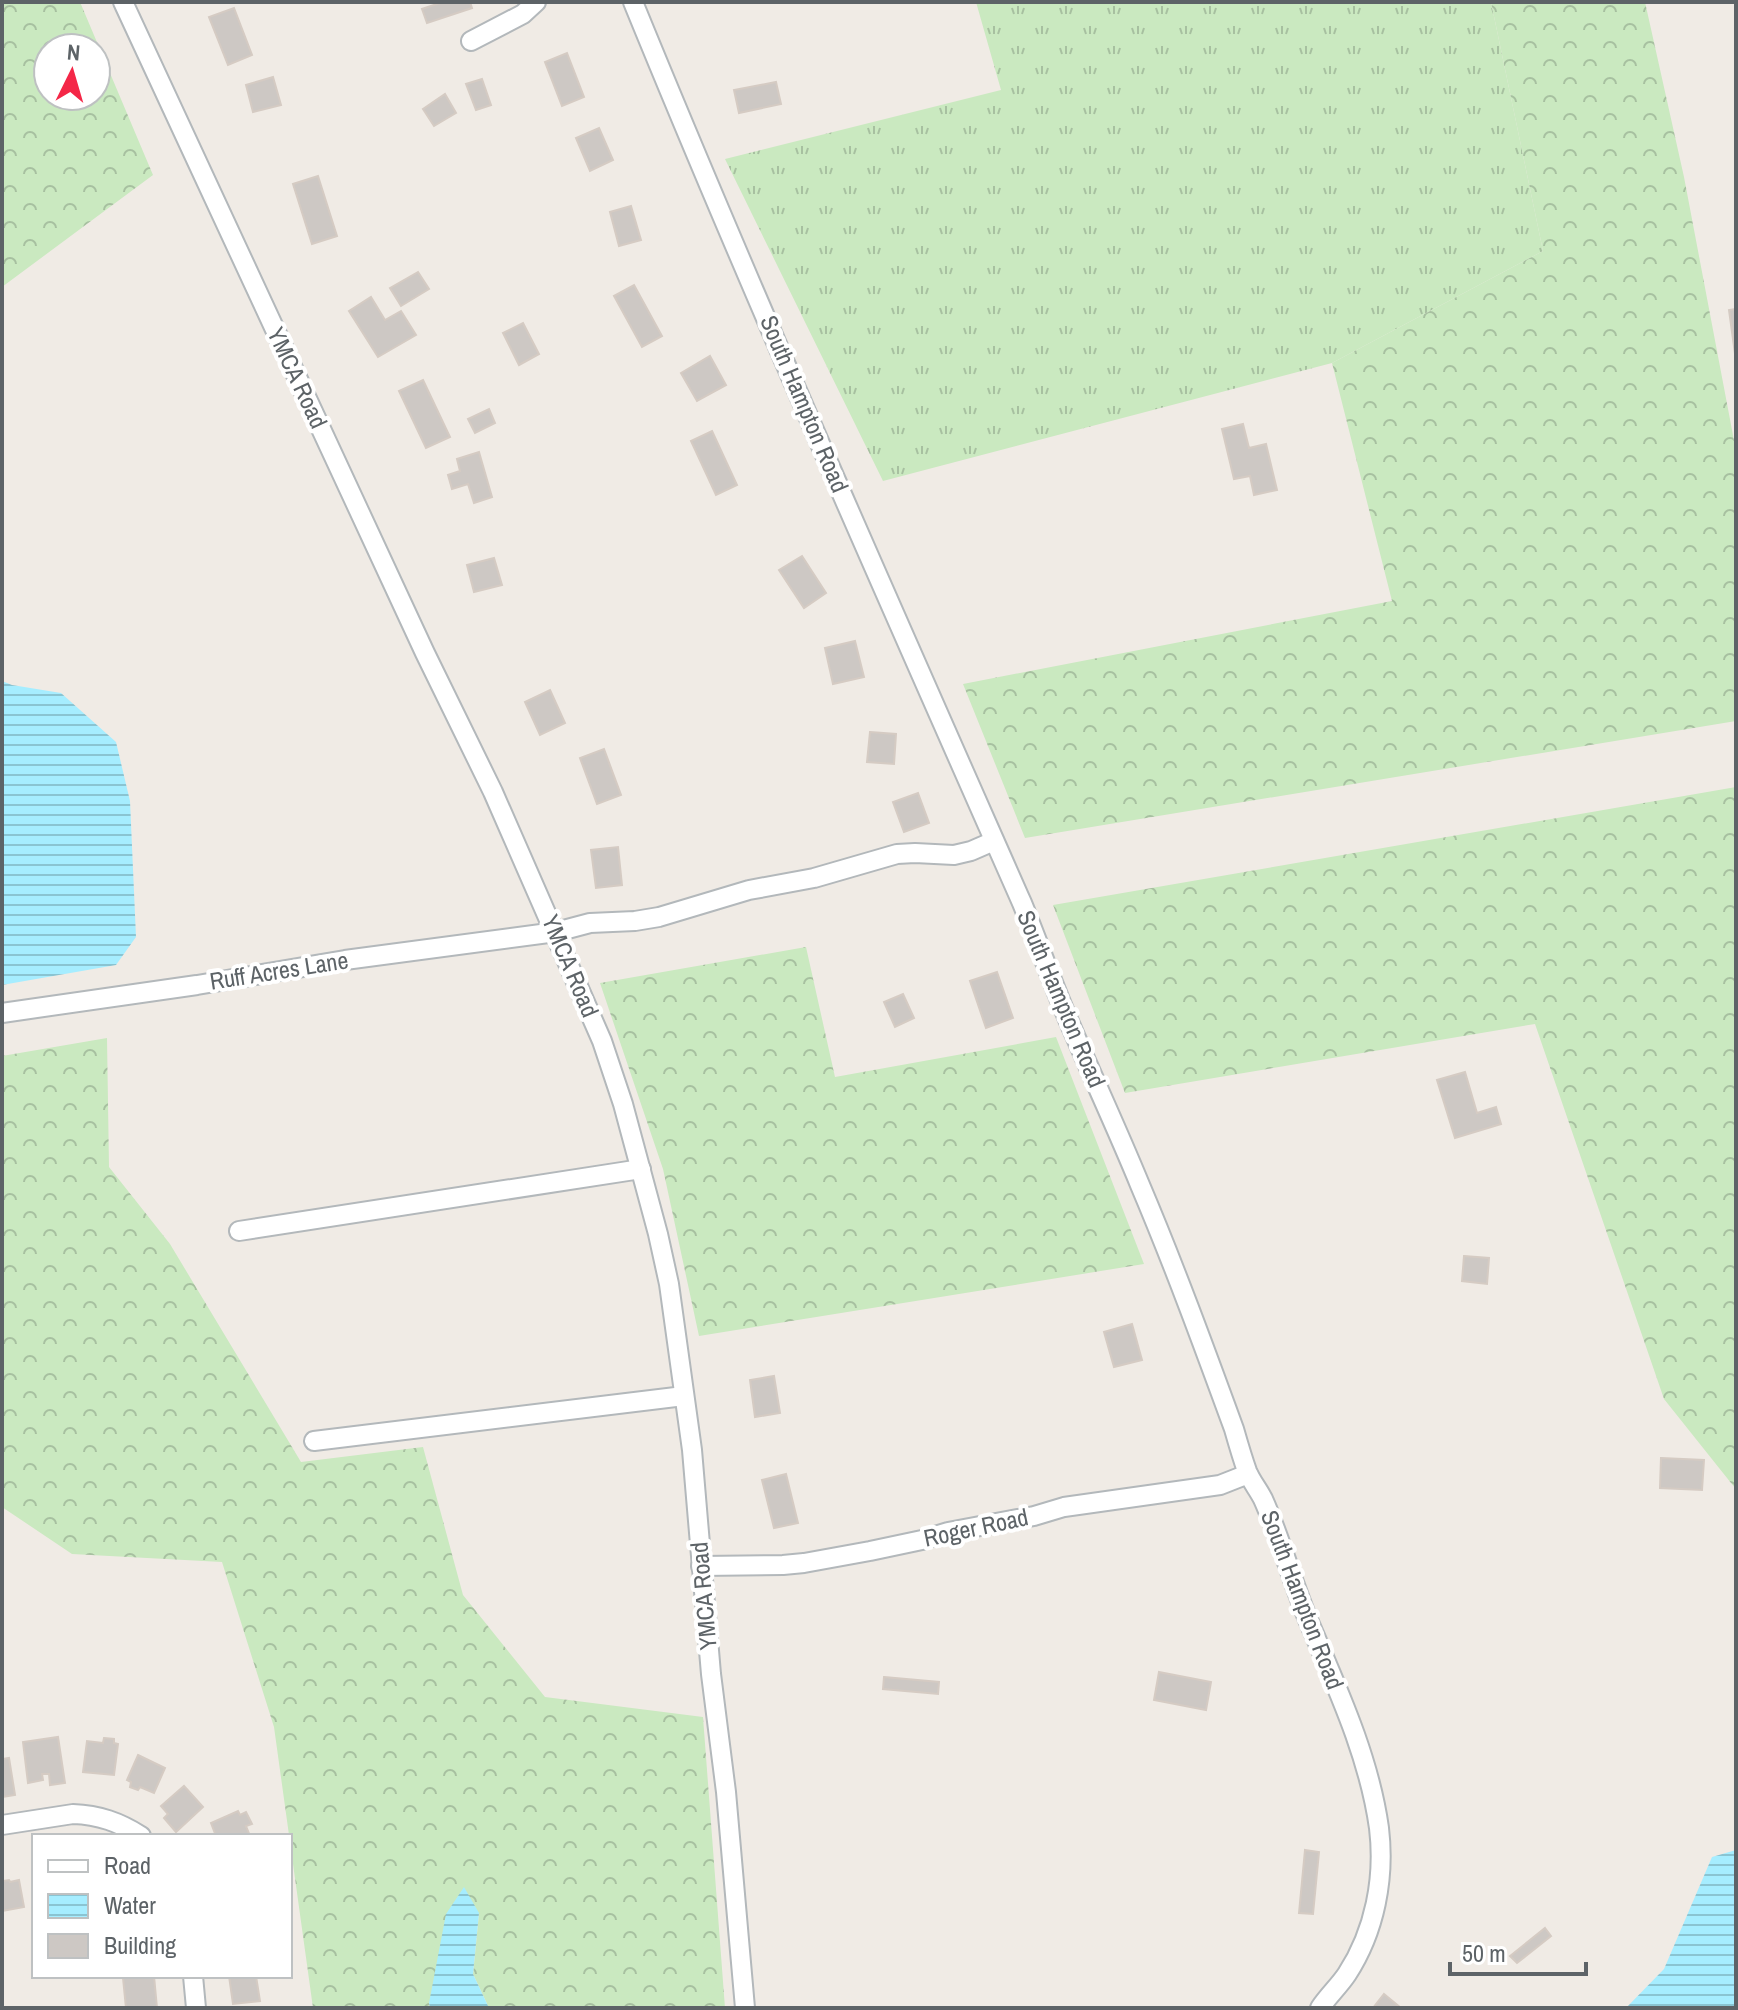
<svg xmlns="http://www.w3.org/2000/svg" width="1738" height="2010" viewBox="0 0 1738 2010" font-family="'Archivo Narrow',sans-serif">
<defs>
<pattern id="grass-tufts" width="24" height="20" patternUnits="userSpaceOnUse" patternTransform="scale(2)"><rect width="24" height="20" fill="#cae9c0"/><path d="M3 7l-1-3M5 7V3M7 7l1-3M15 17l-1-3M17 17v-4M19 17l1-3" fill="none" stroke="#a7c0a0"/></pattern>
<pattern id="forest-crowns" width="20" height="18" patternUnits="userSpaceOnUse" patternTransform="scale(2)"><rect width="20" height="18" fill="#cae9c0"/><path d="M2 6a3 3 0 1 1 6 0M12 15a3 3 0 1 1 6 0" fill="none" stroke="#a7c0a0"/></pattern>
<pattern id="water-rules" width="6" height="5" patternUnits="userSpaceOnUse" patternTransform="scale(2)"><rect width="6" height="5" fill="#a6edff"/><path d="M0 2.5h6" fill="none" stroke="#8ac4d2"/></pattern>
</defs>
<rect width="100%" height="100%" fill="#f0ebe5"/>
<polygon fill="url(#grass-tufts)" points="976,2 1491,2 1543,251 1332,363 883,481 725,159 1001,90"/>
<g fill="url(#forest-crowns)" fill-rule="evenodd">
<path d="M2,2h78l73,173 -151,112zM48,48h48v48h-48z"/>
<polygon points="1491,2 1645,2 1684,177 1736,451 1736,721 1025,838 963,684 1392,601 1332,363 1543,251"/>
<polygon points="1736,787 1736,1488 1735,1488 1664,1399 1535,1024 1125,1093 1053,905"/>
<polygon points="806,947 835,1077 1056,1037 1144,1264 699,1336 663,1169 600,983"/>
<polygon points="107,1038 109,1167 170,1244 301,1462 423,1447 463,1595 545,1697 703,1717 725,2008 489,2008 473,1974 479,1913 429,2003 430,2008 313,2008 274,1727 222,1562 72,1554 2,1507 2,1056"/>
</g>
<g fill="url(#water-rules)">
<polygon points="2,681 12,685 61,693 116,742 130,801 136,937 116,965 2,985"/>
<polygon points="1736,1850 1736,2008 1626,2008 1664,1969 1712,1857"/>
<polygon points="464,1887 479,1913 473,1974 489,2008 430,2008 429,2003 446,1914"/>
</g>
<g fill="#cdc8c4" stroke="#d5cbc3" stroke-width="2">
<polygon points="443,2 470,2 472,8 427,23 422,9"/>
<polygon points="234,8 252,55 228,65 209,17"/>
<polygon points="567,53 584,97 562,106 545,62"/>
<polygon points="273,77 281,105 253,112 246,85"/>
<polygon points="482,79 491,105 476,110 466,84"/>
<polygon points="776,82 781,104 739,113 734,90"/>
<polygon points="445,94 456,113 434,126 423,109"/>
<polygon points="599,128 613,160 590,171 576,138"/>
<polygon points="318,176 337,236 312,244 293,184"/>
<polygon points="631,206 641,240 619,246 610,212"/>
<polygon points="418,272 429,289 401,306 390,288"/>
<polygon points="634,285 662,336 642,347 614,296"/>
<polygon points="371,297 385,320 401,311 416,335 378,357 349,311"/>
<polygon points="1736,309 1736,361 1729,310"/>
<polygon points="523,323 539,354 519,365 503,333"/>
<polygon points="710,356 726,385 697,401 681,373"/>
<polygon points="423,380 450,437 426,448 399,391"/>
<polygon points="489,409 495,423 475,433 468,419"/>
<polygon points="1243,424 1249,448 1266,444 1277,490 1254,495 1250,476 1234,479 1222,429"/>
<polygon points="712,431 737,485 716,495 691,441"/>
<polygon points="479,452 492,497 474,503 468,484 452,489 448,475 460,471 457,459"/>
<polygon points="802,556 826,593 804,608 779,570"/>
<polygon points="494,558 502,585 474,592 467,565"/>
<polygon points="855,641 864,677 833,684 825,648"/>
<polygon points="550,690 565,723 540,735 525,702"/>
<polygon points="870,732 896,734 894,764 867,762"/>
<polygon points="604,749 621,795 597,804 580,758"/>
<polygon points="918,793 929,823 904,832 893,802"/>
<polygon points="618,847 622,885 596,888 591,850"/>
<polygon points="997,972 1013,1018 986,1028 970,981"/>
<polygon points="903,994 914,1018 895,1027 884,1002"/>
<polygon points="1465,1072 1477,1113 1496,1107 1501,1124 1455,1138 1437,1080"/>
<polygon points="1464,1256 1489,1258 1487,1284 1462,1281"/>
<polygon points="1132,1324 1142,1360 1114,1367 1104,1332"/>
<polygon points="774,1376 780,1413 755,1417 750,1380"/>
<polygon points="1661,1458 1704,1460 1702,1490 1660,1488"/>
<polygon points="786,1474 798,1523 774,1528 762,1480"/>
<polygon points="1159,1672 1211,1682 1206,1710 1154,1700"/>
<polygon points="884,1677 939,1682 938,1694 883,1689"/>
<polygon points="58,1737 65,1783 50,1785 49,1774 42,1774 43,1780 28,1783 23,1742"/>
<polygon points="104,1738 114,1739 114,1743 118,1744 114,1775 83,1772 87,1741 103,1743"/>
<polygon points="138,1755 165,1768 154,1793 140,1787 138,1790 130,1787 131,1782 127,1780"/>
<polygon points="9,1758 15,1795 2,1797 2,1759"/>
<polygon points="184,1786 203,1807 176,1832 164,1818 168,1814 161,1806"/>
<polygon points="238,1811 240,1815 246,1812 252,1824 246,1826 250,1836 216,1836 211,1823"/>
<polygon points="1305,1850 1319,1852 1313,1914 1299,1913"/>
<polygon points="9,1880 10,1882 19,1880 24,1907 2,1911 2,1881"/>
<polygon points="1545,1928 1551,1936 1517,1963 1510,1956"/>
<polygon points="154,1976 157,2008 126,2008 123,1978"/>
<polygon points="229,1976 256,1976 260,2001 233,2004"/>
<polygon points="1384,1994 1401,2008 1373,2008"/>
</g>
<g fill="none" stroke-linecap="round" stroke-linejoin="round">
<g stroke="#b3b8bb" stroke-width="22">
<g id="minor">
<polyline points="123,2 425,653 493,792 602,1041 623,1104 658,1234 669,1284 692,1450 711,1674 726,1792 745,2008"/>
<path d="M633,2c124,303 257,602 389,901 14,34 26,68 40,102 25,60 53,119 78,180 34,80 64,162 94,244 4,14 8,28 13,42 4,10 11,18 16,28 18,40 29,83 46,123 28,66 60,134 70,206 6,50 -4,103 -32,146 -8,12 -19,22 -27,34"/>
<polyline points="471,41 523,14 536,2"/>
<polyline points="2,1013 197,985 345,960 556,932 590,923 635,921 659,917 749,890 814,878 897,854 915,853 954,855 971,851 994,841"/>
<polyline points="239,1231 641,1169"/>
<polyline points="314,1441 684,1396"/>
<polyline points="701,1566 783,1565 804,1563 870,1551 922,1540 948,1532 1034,1516 1064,1507 1220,1485 1248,1474"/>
<path d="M2,1825l71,-11c26,1 46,8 68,22"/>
<polyline points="193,1976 196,2008"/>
</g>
</g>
<use href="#minor" stroke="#fff" stroke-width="18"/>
</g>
<g text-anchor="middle" stroke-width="8" stroke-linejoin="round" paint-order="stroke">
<g font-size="24" fill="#5d6367" stroke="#fff">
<text transform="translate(297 378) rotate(65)" y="8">YMCA Road</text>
<text transform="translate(804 404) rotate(67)" y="8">South Hampton Road</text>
<text transform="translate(570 966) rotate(67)" y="8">YMCA Road</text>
<text transform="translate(279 971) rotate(-9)" y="8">Ruff Acres Lane</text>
<text transform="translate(1061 999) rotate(67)" y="8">South Hampton Road</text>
<text transform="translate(976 1528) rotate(-12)" y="8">Roger Road</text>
<text transform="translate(704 1596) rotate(-95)" y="8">YMCA Road</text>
<text transform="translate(1302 1600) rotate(69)" y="8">South Hampton Road</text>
</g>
</g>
<rect width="1738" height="2010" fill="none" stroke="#5d6367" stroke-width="8"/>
<rect x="32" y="1834" width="260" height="144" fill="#ffffff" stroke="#bec1c2" stroke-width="2"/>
<rect x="48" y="1860" width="40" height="12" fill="#ffffff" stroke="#bec1c2" stroke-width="2"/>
<text x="104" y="1874" font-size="24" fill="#5d6367">Road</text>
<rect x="48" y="1894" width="40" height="24" fill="url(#water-rules)" stroke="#bec1c2" stroke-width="2"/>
<text x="104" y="1914" font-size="24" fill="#5d6367">Water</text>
<rect x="48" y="1934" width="40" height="24" fill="#cdc8c4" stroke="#bec1c2" stroke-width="2"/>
<text x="104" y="1954" font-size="24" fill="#5d6367">Building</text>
<g transform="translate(72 72) rotate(5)"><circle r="38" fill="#ffffff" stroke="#bec1c2" stroke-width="2"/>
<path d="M0-6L14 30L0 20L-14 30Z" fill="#f42747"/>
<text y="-12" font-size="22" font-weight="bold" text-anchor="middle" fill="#5d6367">N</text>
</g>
<path d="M1450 1962v12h136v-12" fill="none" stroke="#5d6367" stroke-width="4"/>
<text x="1462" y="1962" font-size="24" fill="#5d6367" stroke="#ffffff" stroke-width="6" paint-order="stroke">50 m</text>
</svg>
